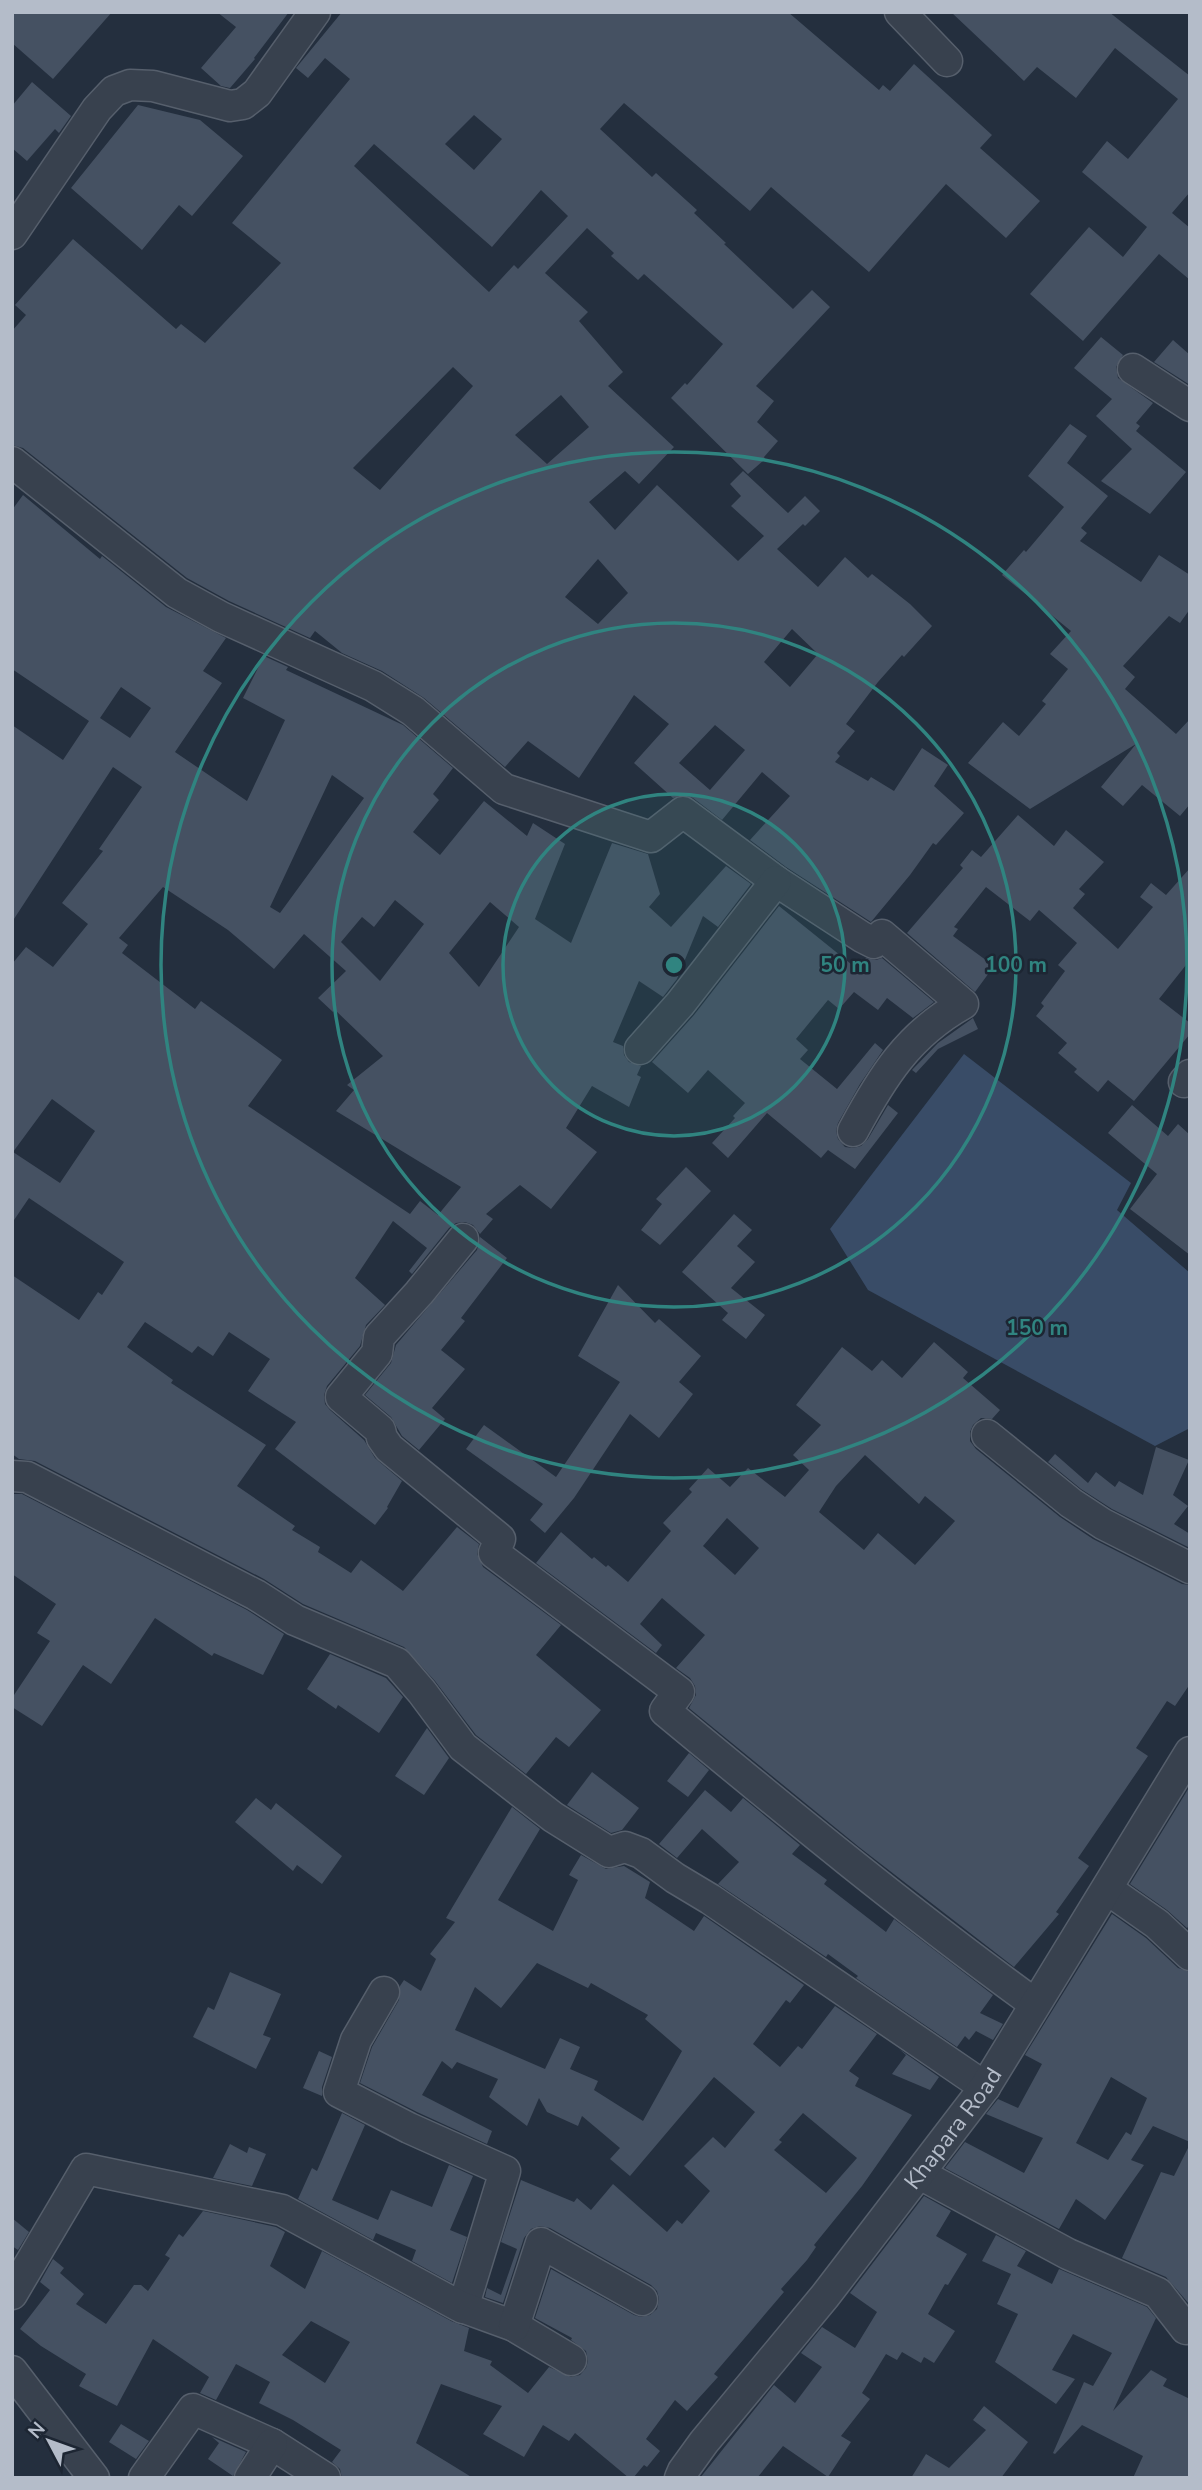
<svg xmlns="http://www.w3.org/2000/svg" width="1202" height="2490" viewBox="0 0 1202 2490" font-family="'Nunito Sans',sans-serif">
<rect width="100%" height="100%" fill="#242f3e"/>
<polygon fill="#394c67" points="964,1054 1131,1183 1117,1210 1190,1273 1190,1428 1155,1446 868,1290 830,1229"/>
<g fill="#455162" fill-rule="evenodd">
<polygon points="12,12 112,12 53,79 12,43"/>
<polygon points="217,12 289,12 254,58 255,59 230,88 221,86 201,68 236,27"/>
<path d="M342,12h446l91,78 4,-5 7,6 24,-27 78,71 -12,13 60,53 -34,37 -60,-54 -77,88 -98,-85 -21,24 -126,-108 -24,26 52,48 4,-4 41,37 -3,3 32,30 -2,1 69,65 19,-19 18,17 -74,79 18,15 -17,21 21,19 -14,16 1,2 -17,15 -77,-76 14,-15 2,2 36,-41 -79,-70 -6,6 -27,-24 3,-3 -27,-25 -42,45 43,39 -9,9 44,51 -15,14 66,61 -35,37 -14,-13 -36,31 26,28 42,-45 81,76 26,-25 -33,-30 10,-10 -11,-12 13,-13 45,42 17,-17 15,15 -15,15 -2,-2 -26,25 41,38 27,-30 23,21 4,-4 38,30 22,22 -28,31 -2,-2 -24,27 -32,42 9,7 -18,22 3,3 -5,6 33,19 3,-4 23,14 28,-43 26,17 -14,21 30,27 -28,32 -3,-2 -23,32 -39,47 -85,-55 -36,-27 40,-44 -28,-24 -40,48 -29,-22 -9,-3 -11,3 -39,-35 35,-39 -35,-29 -55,83 -51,-37 -23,26 -81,-69 -42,-27 -40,-18 -27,-22 -5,7 -81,-37 -42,-23 -164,-130 -11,-3v-114l14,-16 -11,-10 58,-66 103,90 5,-5 24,19 76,-80 -49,-40 118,-144 -25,-21 -17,20 -12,-10zM474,115l28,24 -28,31 -29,-26zM374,144l118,103 49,-57 27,26 -50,53 -4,-4 -25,27 -135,-126zM453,367l20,19 -93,104 -27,-22zM561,395l28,32 -42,37 -32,-29zM598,559l30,34 -30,31 -33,-27zM792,629l26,25 -28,33 -26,-25zM715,725l30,25 -35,40 -31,-27z"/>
<polygon points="951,12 1109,12 1190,76 1190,192 1172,213 1190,228 1190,280 1159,254 1083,341 1030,294 1089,227 1123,257 1147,227 1082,172 1107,141 1128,159 1178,99 1115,48 1076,98 1037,67 1024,81"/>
<polygon points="32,82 71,116 59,133 55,129 27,161 12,148 12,106"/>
<polygon points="138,105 200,120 243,156 192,216 179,205 142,250 71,188"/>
<polygon points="1101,337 1123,355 1116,367 1118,378 1153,403 1136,423 1140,426 1136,431 1186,472 1150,514 1101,481 1132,449 1096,416 1112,399 1074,368"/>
<polygon points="1173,340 1190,355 1190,385 1154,362"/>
<polygon points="1070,424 1087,436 1067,463 1108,496 1081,528 1087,533 1080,541 1141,582 1159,555 1190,575 1190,609 1180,623 1169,616 1123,666 1135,677 1125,689 1176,734 1190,719 1190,804 1180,816 1142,785 1123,806 1101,787 1136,744 1030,809 968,763 1003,722 1019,736 1046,704 1042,701 1068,669 1050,654 1071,631 1002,575 1024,550 1026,552 1064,507 1028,476"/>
<path d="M23,495l77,64 2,-3 64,51 60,31 -23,33 19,12 -47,69 72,49 38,-81 -42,-22 21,-42 24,11 -2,3 117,55 50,43 -20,26 6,6 -26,32 27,23 44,-54 43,35 6,-13 32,21 -30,75 36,24 41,-100 36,11 12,40 -11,13 22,20 55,-61 25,18 -33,43 -15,-11 -26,63 -14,18 -24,-16 -26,61 10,4 1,9 5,7 12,4 -4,9 4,2 -12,30 -37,-21 -26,42 31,24 -46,57 -31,-24 -34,29 7,5 -13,15 -7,-9 -8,-3 -9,1 -7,5 -37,46 -3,-3 18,-23 -34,-27 -38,57 30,27 -19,20 -6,21 -33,40 -3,9 1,9 5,6 34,30 11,18 27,23 -15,26 1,1 -13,17 -100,-76 21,-27 -48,-31 22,-32 -41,-27 -16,24 -15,-10 -6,7 -47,-31 -18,25 46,33 -2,3 95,62 -29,41 58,40 -3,4 28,17 -2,5 33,21 10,-13 42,31 54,-64 22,17 -2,10 6,13 78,58 -25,30 65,55 -32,37 -13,-10 -30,37 -50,-39 -41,-54 -31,-34 -101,-43 -39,-25 -229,-118 -16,-2 -7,-5v-179l67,45 19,-28 4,3 22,-33 -95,-64 -17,25v-259l14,-17 27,20 35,-43 -26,-21 41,-52 -4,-2 43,-62 -29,-20 -101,155v-197l51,35 26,-39 -77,-52v-159zM121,687l30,21 -21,30 -30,-20zM332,775l32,23 -84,115 -10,-6zM163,887l65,43 46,39 30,-35 42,37 -28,27 15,14 2,-2 48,46 -36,29 7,5 -18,21 125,76 -23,28 -18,-14 -10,13 -162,-108 34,-46 -81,-59 -6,8 -73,-56 6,-8 -9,-7zM395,900l29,24 -44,57 -39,-39 21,-25 12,10zM490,902l29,25 -40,60 -30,-34zM52,1099l43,32 -35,52 -47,-31z"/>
<polygon points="1018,815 1054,846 1066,830 1104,862 1079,889 1085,894 1073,908 1118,949 1153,907 1140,897 1151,883 1166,895 1190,868 1190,960 1159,999 1190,1023 1190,1034 1134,1101 1108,1080 1098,1092 1074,1072 1077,1069 1058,1053 1067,1043 1036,1016 1044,1006 1041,1003 1065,971 1058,965 1077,943 1039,910 1030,921 986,887 954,927 958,929 953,936 994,966 975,992 907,933 963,868 960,865 972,850 981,857"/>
<polygon points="779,906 856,968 866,958 876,960 882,958 934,1002 913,1018 887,998 878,1010 854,992 839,1009 828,1000 796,1039 808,1050 800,1059 837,1089 875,1043 883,1050 860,1084 838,1123 836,1131 838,1139 845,1147 853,1148 861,1146 868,1139 888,1105 898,1113 855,1169 828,1150 821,1158 767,1113 728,1158 712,1143 735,1118 733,1116 745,1103 708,1070 688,1093 652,1062 694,1015"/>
<polygon points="973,1018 978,1029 938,1049 916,1073 912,1070 938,1043"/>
<polygon points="1132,1105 1168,1136 1178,1124 1190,1135 1190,1255 1130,1209 1157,1174 1108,1133"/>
<polygon points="686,1167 711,1191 660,1245 641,1230 662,1204 656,1199"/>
<polygon points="734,1214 752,1230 737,1246 755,1262 731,1288 765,1315 746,1339 722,1320 728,1313 682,1272"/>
<polygon points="480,1237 507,1258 461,1318 465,1321 441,1350 465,1369 432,1408 445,1419 419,1450 402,1436 391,1417 365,1395 391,1363 396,1345 477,1250"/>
<polygon points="618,1285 655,1323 659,1319 701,1356 679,1382 693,1394 659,1438 630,1414 574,1498 545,1533 530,1520 543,1504 466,1449 484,1425 556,1477 620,1382 578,1356"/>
<path d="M934,1342l34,30 -5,6 37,32 -8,9 -11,-1 -8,7 -3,7v9l6,8 84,68 33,22 89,45 8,1v99l-15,22 -8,-5 -31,47 12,8 -70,102 11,8 -33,46 3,2 -45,53 -155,-120 -170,-139 7,-13 -1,-9 -5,-8 -14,-10 29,-33 -43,-37 -22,26 22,21 -6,8 -120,-90 25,-31 31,27 2,-2 12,10 2,-2 20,17 43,-51 -8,-8 29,-31 -3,-3 19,-21 22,19 18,-19 37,29 24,-27 -16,-15 28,-30 -25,-20 46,-58 30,24 10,-11 20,18zM865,1455l54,49 6,-8 30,25 -40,44 -37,-32 -14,17 -45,-38 17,-26zM727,1518l32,30 -24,27 -32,-29z"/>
<polygon points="1156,1447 1189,1460 1173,1495 1188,1506 1174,1524 1190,1534 1190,1548 1112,1509 1081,1489 1048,1462 1055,1454 1088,1483 1096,1472 1115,1487 1119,1481 1143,1495"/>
<polygon points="12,1494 22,1494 247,1610 284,1634 263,1675 214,1653 212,1656 155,1618 111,1684 83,1665 42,1726 12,1707 12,1698 50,1641 37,1633 56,1604 12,1574"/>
<polygon points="330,1654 386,1678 403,1697 379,1733 338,1705 336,1709 307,1689"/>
<polygon points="427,1728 449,1758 424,1795 395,1776"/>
<polygon points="689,1753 709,1770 688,1797 667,1781"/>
<polygon points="592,1772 639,1808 622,1830 611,1833 567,1805"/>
<polygon points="1190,1786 1190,1925 1187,1928 1167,1910 1130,1884"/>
<polygon points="705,1790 731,1812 743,1798 800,1845 792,1854 827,1880 824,1884 886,1932 894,1919 993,1995 980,2013 1003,2024 993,2040 976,2031 969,2040 965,2036 957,2047 856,1978 858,1976 828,1954 826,1957 718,1884 739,1862 702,1829 677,1858 659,1844"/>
<polygon points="256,1798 271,1810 276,1803 342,1856 322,1884 297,1865 293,1871 235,1822"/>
<path d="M512,1807l28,22 -42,71 55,31 25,-51 -9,-5 12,-20 25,14 18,-3 26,16 -5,16 49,33 10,-15 100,69 -14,18 -4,-3 -33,44 27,23 18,-21 4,3 33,-43 42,28 -28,37 10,7 -4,8 57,29 -50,71 -48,59 2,2 -9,13 -26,29 3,3 -70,82 4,3 -31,34 -12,-11 -29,39 14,12 -13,16 -3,-2 -11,13h-4l-54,-45 -6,8 -26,-16 -19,32 -41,-23 19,-28 -61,-22 -25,59 57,35h-131l-2,-9 -8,-7 9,-12 -48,-30 -34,-17 11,-21 -34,-18 -20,36 -16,-7 9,-16 -56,-38 -36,67 -38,-20 7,-12 -45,-28 -21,-17 30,-39 -10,-8 13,-23 11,9 -4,5 24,21 -8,10 30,20 28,-39h7l7,6 22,-33 -5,-3 14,-21 4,3 20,-26 73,16 9,5 -15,34 35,23 17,-38 129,70 18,7 -5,23 28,10 -2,4 38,28 21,-26 22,10 9,-2 6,-7 2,-7 -2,-10 -15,-11 1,-2 -37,-20 16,-49 83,46 7,2 9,-2 7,-6 2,-10 -2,-8 -6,-6 -101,-57 -10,-2 -9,3 -7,9 -21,65 -18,-6 2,-9 14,7 16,-46 -16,-7 20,-62 53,22 3,-4 14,12 22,-26 54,48 10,-12 5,4 28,-33 -26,-25 29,-29 12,11 30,-36 -41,-35 -84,99 -20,-17 10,-11 -38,-32 -4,10 -31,-14 -8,-14 -12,28 -38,-29 9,-18 -41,-17 -5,7 -10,-8 -20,34 70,36 -5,13 -70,-32 -57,-29 12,-36 27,-47 1,-14 4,-6 17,11 15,-32 -6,-5 25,-32 -9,-4zM537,1963l51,25 3,-5 57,32 -3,4 37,32 -39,70 -49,-31 4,-9 -28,-12 10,-22 -20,-9 -15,31 -90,-39 20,-43 26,21zM803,2113l54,45 -31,35 -52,-43 8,-8 -3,-2zM311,2321l39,21 -25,41 -43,-28z"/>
<path d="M1112,1914l34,24 32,30 12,4v170l-37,-16 -22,34 13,5 -39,55 -29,-21 -17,30 -114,-61 20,-26 59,31 19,-35 -57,-24 12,-15 20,9 24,-44 -17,-9zM1111,2077l36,21 -16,37 -5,-3 -18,28 -32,-17z"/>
<polygon points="230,1972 281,1994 263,2035 271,2038 256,2069 193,2037 208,2007 214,2010"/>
<polygon points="899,2049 939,2077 930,2090 892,2074 906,2055"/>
<polygon points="319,2051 332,2057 322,2087 322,2096 303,2088"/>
<polygon points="342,2113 365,2125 332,2200 378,2220 391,2190 432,2207 449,2165 473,2176 450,2230 467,2237 452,2283 412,2261 416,2250 376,2233 373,2240 298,2199 312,2168 317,2171"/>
<polygon points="230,2144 247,2153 249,2147 266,2154 252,2186 213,2178"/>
<polygon points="1190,2144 1190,2305 1166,2277 1122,2258 1161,2172 1174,2176"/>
<polygon points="924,2196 951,2211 936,2236 967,2254 948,2285 945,2284 928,2314 955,2331 934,2363 924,2357 921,2363 902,2352 897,2360 886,2354 862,2393 870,2399 841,2436 851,2442 828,2477 783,2446 757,2478 700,2478 774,2385 795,2403 822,2367 801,2353 822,2327 855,2348 877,2312 850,2293"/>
<polygon points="12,2218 29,2232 18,2250 12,2246"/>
<polygon points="996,2235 1026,2251 1017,2266 1052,2284 1059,2269 1147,2307 1156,2318 1113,2411 1151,2370 1167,2379 1163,2386 1190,2399 1190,2478 1133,2478 1143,2456 1082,2425 1055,2454 1053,2453 1084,2382 1093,2386 1112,2353 1073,2334 1052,2370 1075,2379 1056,2404 995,2362 1018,2314 997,2304 1011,2274 982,2261"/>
<polygon points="984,2406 1028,2442 1001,2478 911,2478 926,2454 949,2468 986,2430 973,2420"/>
<polygon points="121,2424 149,2441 136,2459 109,2442"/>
<polygon points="212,2437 246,2452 233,2476 208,2459 219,2443"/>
</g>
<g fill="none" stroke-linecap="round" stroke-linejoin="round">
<g stroke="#565f6c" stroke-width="33">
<g id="minor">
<polyline points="900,12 947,61"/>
<polyline points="12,234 97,109 114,91 130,85 153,86 230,106 243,104 257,93 315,12"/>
<polyline points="1133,369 1190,406"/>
<path d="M12,462l165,131 44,24 152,69 40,25 91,78 147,48 32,-25 93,69 86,56 12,6 8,-8 81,69c-55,31 -81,73 -110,127"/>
<polyline points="640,1049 680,1004 776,881"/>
<polyline points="1184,1082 1190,1075"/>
<path d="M463,1239l-44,54 -40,44 -2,16 -36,44 39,33 2,8 7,10 111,91 -6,14 185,139 -14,19c122,101 242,200 370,293"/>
<polyline points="987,1435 1071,1503 1103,1524 1190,1568"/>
<polyline points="12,1476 27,1477 256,1595 295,1620 397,1663 422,1692 463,1747 553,1817 609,1852 625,1847 641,1853 675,1878 710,1899 985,2087"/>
<polyline points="1107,1889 1157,1924 1190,1955"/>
<polyline points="384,1992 356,2040 339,2092 409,2128 505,2171 463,2308"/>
<polyline points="920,2174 1068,2254 1158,2293 1186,2329"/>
<polyline points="12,2294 86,2169 282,2210 459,2306 514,2326 571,2360"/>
<polyline points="514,2326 541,2243 642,2300"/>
<polyline points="12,2371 94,2478"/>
<polyline points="144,2478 193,2409 272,2444 325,2478"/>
<polyline points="250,2478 272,2444"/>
<path id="s1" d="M680,2478l3,-7 21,-29 121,-146 160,-209 205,-335"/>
</g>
</g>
<use href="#minor" stroke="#38414e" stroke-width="30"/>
</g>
<circle cx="674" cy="965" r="171" fill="#308480" fill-opacity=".12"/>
<g fill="none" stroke="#308480" stroke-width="3.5">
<circle cx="674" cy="965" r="171"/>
<circle cx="674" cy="965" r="342"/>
<circle cx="674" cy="965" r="513"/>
</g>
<g text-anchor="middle" stroke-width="5" stroke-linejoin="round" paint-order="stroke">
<g font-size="23" fill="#b4bcc9" stroke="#1d2633">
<text dy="8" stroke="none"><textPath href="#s1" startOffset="444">Khapara Road</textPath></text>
</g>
</g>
<circle cx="674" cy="965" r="10" fill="#308480" stroke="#1d2633" stroke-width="3.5"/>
<g font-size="21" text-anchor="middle" font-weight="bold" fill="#308480" stroke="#1d2633" stroke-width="5" stroke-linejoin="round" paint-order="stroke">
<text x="845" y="972">50 m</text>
<text x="1016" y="972">100 m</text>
<text x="1037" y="1335">150 m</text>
</g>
<rect width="1202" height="2490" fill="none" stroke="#b4bcc9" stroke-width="28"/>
<g transform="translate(49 2441) rotate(311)" stroke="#1d2633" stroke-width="5" paint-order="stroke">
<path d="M0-5L12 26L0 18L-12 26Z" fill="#b4bcc9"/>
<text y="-10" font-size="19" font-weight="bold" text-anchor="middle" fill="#b4bcc9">N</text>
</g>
</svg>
